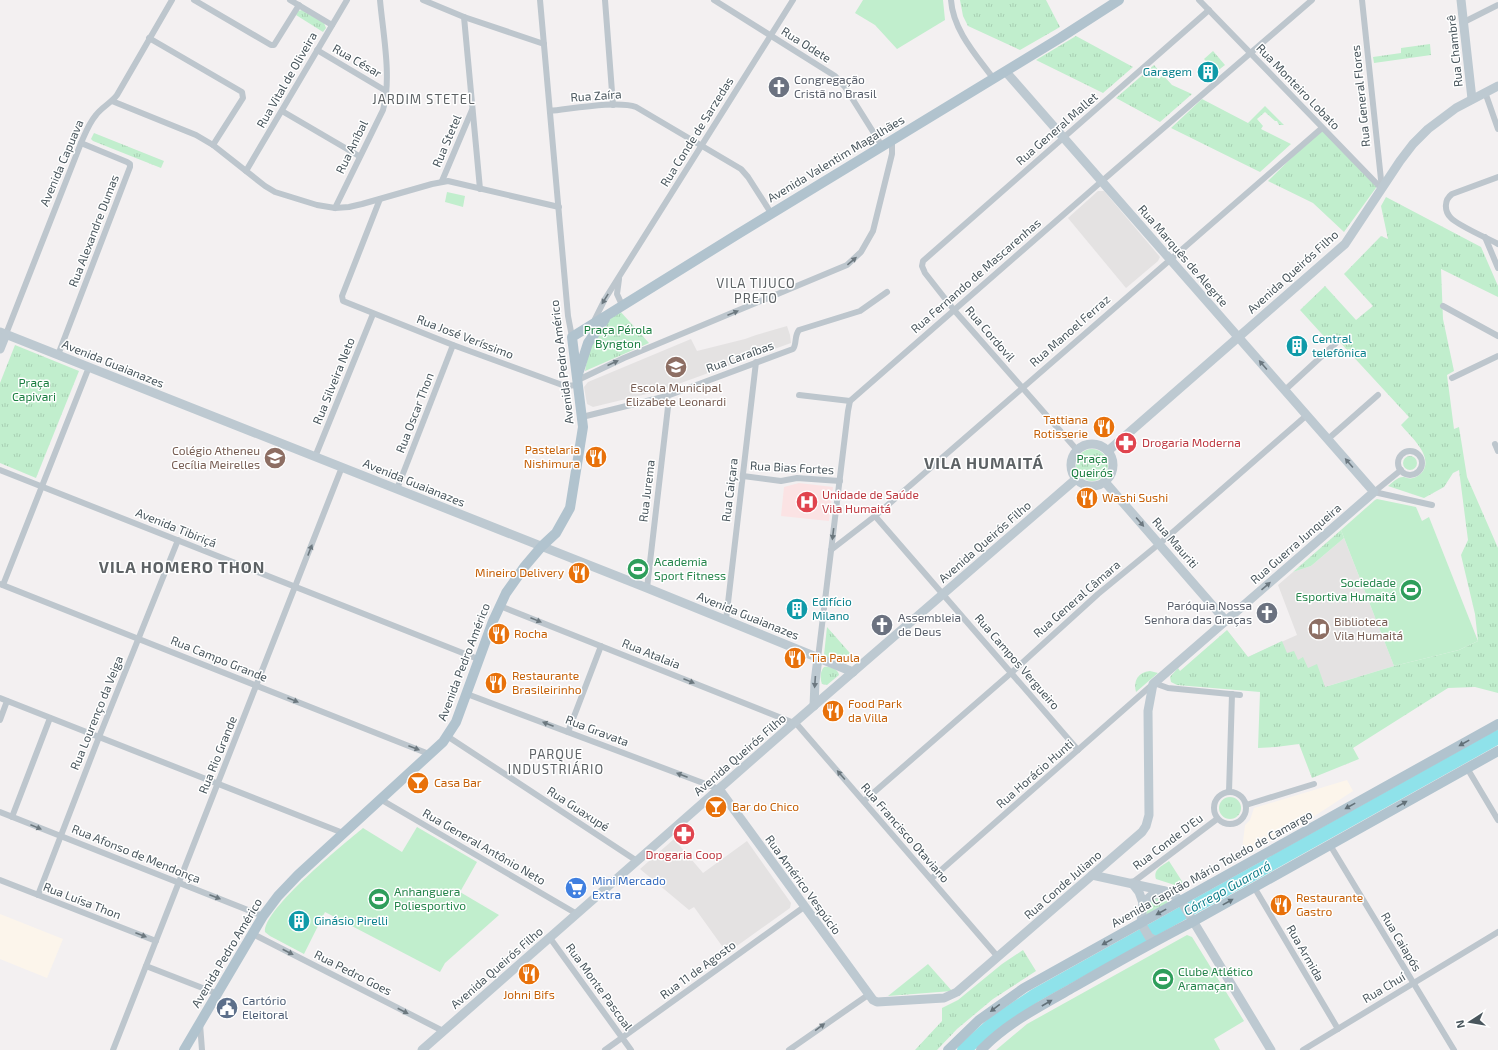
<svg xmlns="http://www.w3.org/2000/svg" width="1498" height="1050" viewBox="0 0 1498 1050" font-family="'Exo 2',sans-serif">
<defs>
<pattern id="grass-tufts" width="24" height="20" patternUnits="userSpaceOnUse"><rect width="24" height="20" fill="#c1eecd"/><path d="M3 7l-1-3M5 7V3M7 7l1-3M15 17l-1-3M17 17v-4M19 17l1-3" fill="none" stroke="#a7ceb2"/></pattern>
</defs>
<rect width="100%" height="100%" fill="#f3f0f1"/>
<g fill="#fcf5eb">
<polygon points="1347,780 1353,791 1313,817 1241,858 1245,825 1250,820 1254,808"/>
<polygon points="0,914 63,939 47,978 0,959"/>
</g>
<g fill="#e4e2e2">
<polygon points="1098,191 1104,191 1160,257 1158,261 1126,288 1068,218"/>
<polygon points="787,326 790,335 791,343 659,391 593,407 587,404 584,387 588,382 691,339 697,351 745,339 756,335"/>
<polygon points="1344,538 1394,666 1295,696 1260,692 1227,630 1248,657 1297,635 1278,585 1293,572 1311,566"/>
<polygon points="674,839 703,873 747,841 791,903 790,908 727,953 694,907 689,910 640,869"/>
</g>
<polygon fill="#fbe3e4" points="799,483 833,487 829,521 781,516 784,487"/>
<g fill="url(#grass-tufts)">
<polygon points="960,0 1046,0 1060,27 1020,50 968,26 963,16"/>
<polygon points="302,10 324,23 326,28 323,32 296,15 298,11"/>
<polygon points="1076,36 1133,67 1103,93 1036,60"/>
<polygon points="1430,44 1431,55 1374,63 1373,57 1401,53 1401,48"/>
<polygon points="1213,51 1225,65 1216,72 1204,59"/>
<polygon points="1154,65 1160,72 1156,77 1159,79 1163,75 1172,85 1192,94 1160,122 1116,98"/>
<polygon points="1202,99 1248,123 1265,106 1284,125 1279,125 1277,121 1275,121 1265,112 1257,119 1263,126 1261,129 1291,144 1260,172 1171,128"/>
<polygon points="1322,128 1378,185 1344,232 1313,203 1268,181"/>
<polygon points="94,133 164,161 161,168 93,141 91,139"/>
<path d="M1386,197l95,50 17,39v11l-57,-28 2,50 11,52 -7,4 7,54 5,-2 8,50 31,71v145l-23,-6 -27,1 -95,60 6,11 -47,19 -13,-34 -23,3 -18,1 2,-56 -83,-7 -6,-3 -1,-5 8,-9 2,3 47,-41 21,27 34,-16 5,12 7,-2 4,9 5,-3 5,11 9,-4 8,23 69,-21 65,-16 19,-9 -3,-27 -14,-59 7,-15 -9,-70 -6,3 -9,14 -20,11 -36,-12c4,-3 10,-10 16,-9 3,1 6,2 9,1 4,-1 8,-4 10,-7 10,-16 -13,-35 -22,-46l8,-8 -73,-79 -6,5 -30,-33 25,-24 31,34 17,-14 -29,-32 37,-38 7,3 -7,-33z"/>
<path d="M619,310l30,33 -64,28c5,-30 13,-40 34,-61z"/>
<polygon points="15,345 79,371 36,478 0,463 0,383"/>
<circle cx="1092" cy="465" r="16"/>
<circle cx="1410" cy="463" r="7"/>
<polygon points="1341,530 1344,538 1311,566 1293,572"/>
<path d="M827,627l29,33c-9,7 -23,1 -32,-5z"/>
<path d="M824,667c6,-1 14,2 15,8l-12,10 -5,-1c-2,-5 -2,-13 2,-17z"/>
<path d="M1150,671l8,2 -22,19c-3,-11 2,-20 14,-21z"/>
<circle cx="1230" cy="808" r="11"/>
<path d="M1169,861l18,28 -31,-10c-3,-10 6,-13 13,-18z"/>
<polygon points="1160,897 1168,898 1169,902 1146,915 1148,902"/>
<polygon points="1023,950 1036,971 993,999 957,1029 937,1050 915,1050 942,1021 942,1008 958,1000 1002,964"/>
<polygon points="928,964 952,991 888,996"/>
</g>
<g fill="#c1eecd">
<polygon points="863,0 943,0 945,20 897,49 875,25 855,13"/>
<polygon points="447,192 465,196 463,207 445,202"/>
<polygon points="1377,499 1416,507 1422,521 1429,517 1478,641 1459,650 1394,666 1341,530 1375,500"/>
<path d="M417,827l60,35 -17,30 39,23 -54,48 -5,9 -115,-60 -21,42 -34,-18 -5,-4c-2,-23 79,-88 98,-104l39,24z"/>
<polygon points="1187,935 1192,937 1244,1021 1214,1039 1220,1050 996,1050 1027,1024"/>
</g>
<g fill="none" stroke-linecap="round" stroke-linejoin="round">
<polyline stroke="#8fe2ea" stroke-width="14" points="964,1050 994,1023 1036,995 1498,737"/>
<g stroke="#bdc6cd" stroke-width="6">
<polyline points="194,0 271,45 274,45 299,5"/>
<polyline points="290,0 332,25"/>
<polyline points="423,0 464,17 544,44"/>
<polyline points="540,0 568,316 572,337"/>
<polyline points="605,0 613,105"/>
<polyline points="714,0 835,76 845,87 882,146"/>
<path d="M951,0c2,30 25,55 42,78"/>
<polyline points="1199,0 1382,189"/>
<polyline points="1362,0 1382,189"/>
<polyline points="464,17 480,189"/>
<polyline points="1464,22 1498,5"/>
<polyline points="149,38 242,92 243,98 213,145"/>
<polyline points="317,50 386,91"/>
<polyline points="1485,92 1498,129"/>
<polyline points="112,101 196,135 213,145 265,186 275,192 317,205 335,208 349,207 362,204 432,184 448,181 559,207"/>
<polyline points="282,111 359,156"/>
<path d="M550,111c21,-2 68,-11 86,-4l105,62 7,8 23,36"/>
<polyline points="246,171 347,0"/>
<path d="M1498,177l-46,17c-8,6 -8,17 -1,24 8,8 36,20 47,26"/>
<polyline points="442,181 472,110"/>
<polyline points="380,199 342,296 343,301 453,345 565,386 578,385"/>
<path d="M335,208l48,-98c9,-32 0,-76 -3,-110"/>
<polyline points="1485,237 1498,268"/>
<polyline points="619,279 617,294 622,305"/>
<polyline points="1443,306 1498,336"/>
<polyline points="593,323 605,299 793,0"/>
<path d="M6,334l75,-191c4,-9 8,-20 15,-28 6,-8 15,-12 21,-20l55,-95"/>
<polyline points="58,355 130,167 130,164 127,162 81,143"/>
<polyline points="1452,378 1498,356"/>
<polyline points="578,380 624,358 847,265 861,252 873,231 892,154 892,140"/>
<polyline points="1285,390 1336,343"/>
<polyline points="799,395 850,401"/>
<path d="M582,417l85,-21 126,-47c4,-5 1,-13 6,-19l61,-19 27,-19"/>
<polyline points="1328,439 1378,395"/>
<polyline points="1495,444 1498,451"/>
<polyline points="1077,450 954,310 925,273 922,266 923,261 1209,10"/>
<circle cx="1410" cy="463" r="12"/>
<polyline points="315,457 373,314"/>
<polyline points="0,470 478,659"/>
<polyline points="1401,470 1374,492 1432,505"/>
<polyline points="743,476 781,481 797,478 840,481"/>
<polyline points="397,489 453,345"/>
<polyline points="875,516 1078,750"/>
<polyline points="831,550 875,516 1322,128"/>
<polyline points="0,584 429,754"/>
<polyline points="3,585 89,367"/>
<polyline points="647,588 668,407 667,396"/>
<polyline points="500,606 794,723"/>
<polyline points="726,620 756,362"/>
<polyline points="818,658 848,411 850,401 1102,181 1312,0"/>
<polyline points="1154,683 1168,688 1240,695"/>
<polyline points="467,694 719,789"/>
<polyline points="0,698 343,833"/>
<polyline points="0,720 7,701"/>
<polyline points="795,722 998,957"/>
<polyline points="568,732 601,646"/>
<polyline points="447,736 637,861"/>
<polyline points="1467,768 1498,820"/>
<circle cx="1230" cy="808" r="16"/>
<polyline points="1229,792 1232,694"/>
<polyline points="380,799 577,914"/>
<polyline points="864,801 1011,673 1098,594 1165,539 1307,415"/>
<polyline points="1246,805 1314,784"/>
<polyline points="0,812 263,916"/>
<polyline points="12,817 50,718"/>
<polyline points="1330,845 1454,1050"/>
<polyline points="931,879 1153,684"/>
<polyline points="0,880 156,941"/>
<polyline points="1132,883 1217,819"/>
<polyline points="1254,887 1338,1029"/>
<polyline points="38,895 99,737 178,540"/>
<polyline points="253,934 443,1031"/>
<polyline points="550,938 631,1050"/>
<polyline points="146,966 218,994"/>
<polyline points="200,1024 202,1050"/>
<polyline points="113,1050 342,467"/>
<polyline points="605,1050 804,907"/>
<polyline points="789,1050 868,995"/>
<polyline points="1303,1050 1498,932"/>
</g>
<g stroke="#bdc9d1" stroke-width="9">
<polyline points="1461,0 1472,99"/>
<polyline points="0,332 647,588 853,672"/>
<polyline points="0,349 6,334"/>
<circle cx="1092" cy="465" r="21"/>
<polyline points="1108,451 1345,244 1400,161 1413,144 1428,129 1456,108 1498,86"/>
<polyline points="1105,482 1226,621"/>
<polyline points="814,706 815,682 818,658"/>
<polyline points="719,789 873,1000 877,1002 944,998 957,992 1142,832 1146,826 1149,815 1148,711 1153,684 1374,492 1006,72"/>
<polyline points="1092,875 1165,891 1172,894 1181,901 1271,1050"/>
<polyline points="1132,883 1139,892 1143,903 1141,923 1149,937 1156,941"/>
<polyline points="1143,903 1151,896 1164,891"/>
<polyline points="422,1050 787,729 1076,479"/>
</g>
<g stroke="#b1c3ce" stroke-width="10">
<polyline points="578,374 588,343 605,319"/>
<polyline points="184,1050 263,916 278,896 298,875 443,742 456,722 493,621 506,593 525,566 542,546 556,533 570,508 583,427 572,337 738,234 1060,38 1119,0"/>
<polyline points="948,1050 979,1020 1024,988 1498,724"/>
<path d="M981,1050c26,-27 61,-45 93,-63 40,-23 79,-45 120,-66l304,-170"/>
</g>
</g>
<defs><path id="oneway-solid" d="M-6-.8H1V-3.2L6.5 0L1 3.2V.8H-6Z"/></defs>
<g fill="#6c787f">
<use href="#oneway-solid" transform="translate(852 261) rotate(-40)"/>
<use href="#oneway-solid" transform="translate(605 299) rotate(122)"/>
<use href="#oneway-solid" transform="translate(733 313) rotate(-22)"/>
<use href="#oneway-solid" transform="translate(613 363) rotate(-24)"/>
<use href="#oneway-solid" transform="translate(833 534) rotate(97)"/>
<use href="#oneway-solid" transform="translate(310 550) rotate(-69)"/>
<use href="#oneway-solid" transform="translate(536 620) rotate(22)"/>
<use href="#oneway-solid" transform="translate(689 681) rotate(22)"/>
<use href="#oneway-solid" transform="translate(293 700) rotate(22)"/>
<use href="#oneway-solid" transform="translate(548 724) rotate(-159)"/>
<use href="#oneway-solid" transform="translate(414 748) rotate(21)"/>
<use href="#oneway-solid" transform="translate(682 775) rotate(-159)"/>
<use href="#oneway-solid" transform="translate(841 775) rotate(-131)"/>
<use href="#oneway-solid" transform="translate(36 827) rotate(22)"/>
<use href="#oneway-solid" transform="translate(215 897) rotate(21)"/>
<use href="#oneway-solid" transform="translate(141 935) rotate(21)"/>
<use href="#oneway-solid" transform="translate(288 952) rotate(27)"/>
<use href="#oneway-solid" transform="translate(403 1011) rotate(27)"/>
<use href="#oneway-solid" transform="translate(820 1027) rotate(-36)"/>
</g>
<g fill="#6c7880">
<use href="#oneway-solid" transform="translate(1263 365) rotate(-131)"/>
<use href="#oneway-solid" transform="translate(1349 463) rotate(-131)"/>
<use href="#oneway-solid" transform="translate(1140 522) rotate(49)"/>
<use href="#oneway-solid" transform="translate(1266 586) rotate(-41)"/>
<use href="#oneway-solid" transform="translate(815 682) rotate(94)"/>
</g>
<g fill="#637179">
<use href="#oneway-solid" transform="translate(1464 743) rotate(151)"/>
<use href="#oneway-solid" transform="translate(1402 804) rotate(-29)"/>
<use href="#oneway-solid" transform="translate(1350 806) rotate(151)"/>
<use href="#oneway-solid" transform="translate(1228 902) rotate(-29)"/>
<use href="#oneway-solid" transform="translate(1161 912) rotate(151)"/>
<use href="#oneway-solid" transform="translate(1107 942) rotate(151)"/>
<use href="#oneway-solid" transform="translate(1047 1003) rotate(-30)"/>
<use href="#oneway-solid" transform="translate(995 1008) rotate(143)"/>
</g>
<defs>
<g id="building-disc" transform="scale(1.15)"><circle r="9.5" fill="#0f9aa8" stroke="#fff"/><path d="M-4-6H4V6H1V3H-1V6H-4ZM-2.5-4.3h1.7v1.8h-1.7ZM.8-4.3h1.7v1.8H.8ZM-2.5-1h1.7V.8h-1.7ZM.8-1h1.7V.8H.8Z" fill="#fff"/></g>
<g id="church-disc" transform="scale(1.15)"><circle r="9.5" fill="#6b7280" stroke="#fff"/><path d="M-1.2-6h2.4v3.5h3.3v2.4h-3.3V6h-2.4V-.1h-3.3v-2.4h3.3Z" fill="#fff"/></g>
<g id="school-disc" transform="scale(1.15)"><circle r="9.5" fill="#8d6e63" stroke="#fff"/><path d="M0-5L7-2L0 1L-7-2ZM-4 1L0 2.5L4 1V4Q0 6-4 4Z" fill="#fff"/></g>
<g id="restaurant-disc" transform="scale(1.15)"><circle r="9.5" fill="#e8710a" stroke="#fff"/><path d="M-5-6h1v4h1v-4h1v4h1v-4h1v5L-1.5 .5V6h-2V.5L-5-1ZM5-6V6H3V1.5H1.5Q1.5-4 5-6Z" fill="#fff"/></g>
<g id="pharmacy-disc" transform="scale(1.15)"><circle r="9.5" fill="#e0444e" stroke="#fff"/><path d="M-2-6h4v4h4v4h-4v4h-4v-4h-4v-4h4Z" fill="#fff"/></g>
<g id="hospital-disc" transform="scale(1.15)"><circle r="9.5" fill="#e0444e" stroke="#fff"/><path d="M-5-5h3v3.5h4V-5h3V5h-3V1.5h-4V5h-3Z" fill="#fff"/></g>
<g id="stadium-disc" transform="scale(1.15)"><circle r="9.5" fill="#2e9e5b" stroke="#fff"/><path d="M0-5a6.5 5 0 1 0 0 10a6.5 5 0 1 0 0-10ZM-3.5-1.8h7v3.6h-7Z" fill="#fff"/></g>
<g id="library-disc" transform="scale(1.15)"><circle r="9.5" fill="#8d6e63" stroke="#fff"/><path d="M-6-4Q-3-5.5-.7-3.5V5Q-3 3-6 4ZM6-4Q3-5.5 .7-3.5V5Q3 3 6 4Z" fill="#fff"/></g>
<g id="bar-disc" transform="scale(1.15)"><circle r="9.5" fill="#e8710a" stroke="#fff"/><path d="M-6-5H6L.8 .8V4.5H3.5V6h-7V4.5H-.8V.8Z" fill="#fff"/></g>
<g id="supermarket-disc" transform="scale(1.15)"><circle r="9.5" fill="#3f7fe0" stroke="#fff"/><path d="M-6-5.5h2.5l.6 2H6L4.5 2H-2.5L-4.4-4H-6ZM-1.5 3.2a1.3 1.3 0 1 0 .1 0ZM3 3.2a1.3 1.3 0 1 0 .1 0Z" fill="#fff"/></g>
<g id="civic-disc" transform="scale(1.15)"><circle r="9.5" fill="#5c6f8a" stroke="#fff"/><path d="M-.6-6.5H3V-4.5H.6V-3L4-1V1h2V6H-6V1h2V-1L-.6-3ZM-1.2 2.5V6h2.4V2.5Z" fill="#fff"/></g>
</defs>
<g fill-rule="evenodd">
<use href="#building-disc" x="1208" y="72"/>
<use href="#church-disc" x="779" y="87"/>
<use href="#building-disc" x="1297" y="346"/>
<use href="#school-disc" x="676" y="367"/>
<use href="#restaurant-disc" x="1104" y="427"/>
<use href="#pharmacy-disc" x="1126" y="443"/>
<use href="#restaurant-disc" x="596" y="457"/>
<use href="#school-disc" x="275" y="458"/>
<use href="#restaurant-disc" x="1087" y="498"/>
<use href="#hospital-disc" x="807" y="502"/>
<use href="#stadium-disc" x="638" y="569"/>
<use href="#restaurant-disc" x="579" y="573"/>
<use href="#stadium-disc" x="1411" y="590"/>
<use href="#building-disc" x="797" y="609"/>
<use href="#church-disc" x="1267" y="613"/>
<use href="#church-disc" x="882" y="625"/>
<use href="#library-disc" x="1319" y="629"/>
<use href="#restaurant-disc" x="499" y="634"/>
<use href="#restaurant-disc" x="795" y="658"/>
<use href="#restaurant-disc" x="496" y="683"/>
<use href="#restaurant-disc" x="833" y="711"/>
<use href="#bar-disc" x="418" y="783"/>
<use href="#bar-disc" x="716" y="807"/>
<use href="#pharmacy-disc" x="684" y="834"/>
<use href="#supermarket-disc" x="576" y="888"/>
<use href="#stadium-disc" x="379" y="899"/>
<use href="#restaurant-disc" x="1281" y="905"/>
<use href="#building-disc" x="299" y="921"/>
<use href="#restaurant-disc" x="529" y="974"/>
<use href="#stadium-disc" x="1163" y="979"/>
<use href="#civic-disc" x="227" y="1008"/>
</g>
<g text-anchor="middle" stroke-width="3" stroke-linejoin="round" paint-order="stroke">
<g font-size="12" fill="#49565d" stroke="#fff">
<text transform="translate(806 45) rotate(32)" y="4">Rua Odete</text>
<text transform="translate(1455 51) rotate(-96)" y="4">Rua Chambrê</text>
<text transform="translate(357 61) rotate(30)" y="4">Rua César</text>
<text transform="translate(287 80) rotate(-60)" y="4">Rua Vital de Oliveira</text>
<text transform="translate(1298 87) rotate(46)" y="4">Rua Monteiro Lobato</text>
<text transform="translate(596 96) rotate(-4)" y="4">Rua Zaíra</text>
<text transform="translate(1361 96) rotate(-96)" y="4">Rua General Flores</text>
<text transform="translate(1057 129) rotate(-41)" y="4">Rua General Mallet</text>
<text transform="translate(697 132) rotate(-58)" y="4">Rua Conde de Sarzedas</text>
<text transform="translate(447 141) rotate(-67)" y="4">Rua Stetel</text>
<text transform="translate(352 147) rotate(-64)" y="4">Rua Aníbal</text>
<text transform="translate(836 159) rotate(-31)" y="4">Avenida Valentim Magalhães</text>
<text transform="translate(62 163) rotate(-67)" y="4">Avenida Capuava</text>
<text transform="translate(94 231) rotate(-69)" y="4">Rua Alexandre Dumas</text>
<text transform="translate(1183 256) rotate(49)" y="4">Rua Marquês de Alegrte</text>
<text transform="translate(1293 272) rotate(-42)" y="4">Avenida Queirós Filho</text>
<text transform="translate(976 276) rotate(-41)" y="4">Rua Fernando de Mascarenhas</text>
<text transform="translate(1070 331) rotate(-41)" y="4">Rua Manoel Ferraz</text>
<text transform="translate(990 334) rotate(49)" y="4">Rua Cordovil</text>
<text transform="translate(465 337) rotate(21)" y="4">Rua José Veríssimo</text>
<text transform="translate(740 357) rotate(-20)" y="4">Rua Caraíbas</text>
<text transform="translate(562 362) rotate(-97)" y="4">Avenida Pedro Américo</text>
<text transform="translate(113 364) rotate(22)" y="4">Avenida Guaianazes</text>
<text transform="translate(334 381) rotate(-68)" y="4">Rua Silveira Neto</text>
<text transform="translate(415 413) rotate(-69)" y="4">Rua Oscar Thon</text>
<text transform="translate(792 468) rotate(3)" y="4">Rua Bias Fortes</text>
<text transform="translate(414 483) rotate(22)" y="4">Avenida Guaianazes</text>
<text transform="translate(730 490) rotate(-83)" y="4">Rua Caiçara</text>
<text transform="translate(647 491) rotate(-83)" y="4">Rua Jurema</text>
<text transform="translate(176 528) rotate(22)" y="4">Avenida Tibiriçá</text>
<text transform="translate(985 542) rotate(-41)" y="4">Avenida Queirós Filho</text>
<text transform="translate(1175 543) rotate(49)" y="4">Rua Mauriti</text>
<text transform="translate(1296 544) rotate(-41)" y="4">Rua Guerra Junqueira</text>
<text transform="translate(1077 599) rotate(-41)" y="4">Rua General Câmara</text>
<text transform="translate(748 616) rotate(22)" y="4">Avenida Guaianazes</text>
<text transform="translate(651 654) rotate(22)" y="4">Rua Atalaia</text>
<text transform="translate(219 659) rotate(22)" y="4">Rua Campo Grande</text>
<text transform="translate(464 662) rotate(-69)" y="4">Avenida Pedro Américo</text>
<text transform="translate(1017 662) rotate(49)" y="4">Rua Campos Vergueiro</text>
<text transform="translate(97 713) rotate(-68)" y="4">Rua Lourenço da Veiga</text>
<text transform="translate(597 731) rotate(21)" y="4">Rua Gravata</text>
<text transform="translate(218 755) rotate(-68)" y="4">Rua Rio Grande</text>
<text transform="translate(740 755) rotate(-41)" y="4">Avenida Queirós Filho</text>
<text transform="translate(1035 774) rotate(-41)" y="4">Rua Horácio Hunti</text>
<text transform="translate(578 809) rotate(33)" y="4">Rua Guaxupé</text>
<text transform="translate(905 833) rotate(49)" y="4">Rua Francisco Otaviano</text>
<text transform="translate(1168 842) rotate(-37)" y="4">Rua Conde D'Eu</text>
<text transform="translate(484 847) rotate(30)" y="4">Rua General Antônio Neto</text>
<text transform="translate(136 854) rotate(22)" y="4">Rua Afonso de Mendonça</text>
<text transform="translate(1212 869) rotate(-29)" y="4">Avenida Capitão Mário Toledo de Camargo</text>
<text transform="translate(803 885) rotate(54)" y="4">Rua Américo Vespúcio</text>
<text transform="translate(1063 885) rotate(-41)" y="4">Rua Conde Juliano</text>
<text transform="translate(82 901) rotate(21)" y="4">Rua Luísa Thon</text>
<text transform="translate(1401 942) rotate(59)" y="4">Rua Caiapós</text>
<text transform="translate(227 953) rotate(-59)" y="4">Avenida Pedro Américo</text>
<text transform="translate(1305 953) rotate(60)" y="4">Rua Armida</text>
<text transform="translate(497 968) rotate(-41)" y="4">Avenida Queirós Filho</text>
<text transform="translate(698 970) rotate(-36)" y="4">Rua 11 de Agosto</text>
<text transform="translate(353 973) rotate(27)" y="4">Rua Pedro Goes</text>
<text transform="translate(599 987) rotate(54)" y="4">Rua Monte Pascoal</text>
<text transform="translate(1384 988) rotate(-31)" y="4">Rua Chuí</text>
</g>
<g font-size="12" fill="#0d838f" stroke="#fff" text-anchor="start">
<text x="1192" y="76" text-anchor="end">Garagem</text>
<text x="1312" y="343">Central<tspan x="1312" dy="14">telefônica</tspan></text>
<text x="812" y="606">Edifício<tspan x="812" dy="14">Milano</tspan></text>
<text x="314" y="925">Ginásio Pirelli</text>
</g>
<g font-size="12" fill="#5b616d" stroke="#fff" text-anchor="start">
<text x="794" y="84">Congregação<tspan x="794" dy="14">Cristã no Brasil</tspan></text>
<text x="1252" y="610" text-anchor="end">Paróquia Nossa<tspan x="1252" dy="14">Senhora das Graças</tspan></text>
<text x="898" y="622">Assembleia<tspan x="898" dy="14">de Deus</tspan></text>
</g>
<g font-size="12" fill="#1a7e40" stroke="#fff">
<text x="618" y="334">Praça Pérola<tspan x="618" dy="14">Byngton</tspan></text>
<text x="34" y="387">Praça<tspan x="34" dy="14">Capivari</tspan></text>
<text x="1092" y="463">Praça<tspan x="1092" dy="14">Queirós</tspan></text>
</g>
<g font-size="12" fill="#785e54" stroke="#fff">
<text x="676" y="392">Escola Municipal<tspan x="676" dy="14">Elizabete Leonardi</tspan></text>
<text x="260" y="455" text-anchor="end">Colégio Atheneu<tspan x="260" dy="14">Cecília Meirelles</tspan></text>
<text x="1334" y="626" text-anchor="start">Biblioteca<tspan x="1334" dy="14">Vila Humaitá</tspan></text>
</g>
<g font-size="12" fill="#c56008" stroke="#fff" text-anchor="start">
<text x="1088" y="424" text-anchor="end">Tattiana<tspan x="1088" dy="14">Rotisserie</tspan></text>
<text x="580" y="454" text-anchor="end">Pastelaria<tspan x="580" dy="14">Nishimura</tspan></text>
<text x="1102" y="502">Washi Sushi</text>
<text x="564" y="577" text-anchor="end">Mineiro Delivery</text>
<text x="514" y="638">Rocha</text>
<text x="810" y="662">Tia Paula</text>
<text x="512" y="680">Restaurante<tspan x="512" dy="14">Brasileirinho</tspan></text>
<text x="848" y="708">Food Park<tspan x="848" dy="14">da Villa</tspan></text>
<text x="434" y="787">Casa Bar</text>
<text x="732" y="811">Bar do Chico</text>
<text x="1296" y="902">Restaurante<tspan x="1296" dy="14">Gastro</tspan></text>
<text x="529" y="999" text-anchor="middle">Johni Bifs</text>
</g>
<g font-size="12" fill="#be3a42" stroke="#fff" text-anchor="start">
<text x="1142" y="447">Drogaria Moderna</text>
<text x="822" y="499">Unidade de Saúde<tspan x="822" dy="14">Vila Humaitá</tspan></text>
<text x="684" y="859" text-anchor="middle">Drogaria Coop</text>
</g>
<g font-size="12" fill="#27864d" stroke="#fff" text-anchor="start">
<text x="654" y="566">Academia<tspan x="654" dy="14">Sport Fitness</tspan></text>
<text x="1396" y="587" text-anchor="end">Sociedade<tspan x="1396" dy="14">Esportiva Humaitá</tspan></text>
<text x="394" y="896">Anhanguera<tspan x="394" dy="14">Poliesportivo</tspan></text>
<text x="1178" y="976">Clube Atlético<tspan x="1178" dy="14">Aramaçan</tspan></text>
</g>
<g font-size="12" fill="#366cbe" stroke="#fff" text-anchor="start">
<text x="592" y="885">Mini Mercado<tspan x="592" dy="14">Extra</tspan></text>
</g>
<g font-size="12" fill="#4e5e75" stroke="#fff" text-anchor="start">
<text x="242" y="1005">Cartório<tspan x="242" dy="14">Eleitoral</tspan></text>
</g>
<g font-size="13" letter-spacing="1" fill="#5d6265" stroke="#fff">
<text x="424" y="104">JARDIM STETEL</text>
<text x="756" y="288">VILA TIJUCO<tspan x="756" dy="15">PRETO</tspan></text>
<text x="556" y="759">PARQUE<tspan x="556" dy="15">INDUSTRIÁRIO</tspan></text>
</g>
<g font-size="13" font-style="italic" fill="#117f8b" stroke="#fff">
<text transform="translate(1227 888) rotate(-29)" y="5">Córrego Guarará</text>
</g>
<g font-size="16" font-weight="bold" letter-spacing="1" fill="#5d6265" stroke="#fff">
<text x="984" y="469">VILA HUMAITÁ</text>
<text x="182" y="573">VILA HOMERO THON</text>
</g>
</g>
<g transform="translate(1470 1022) rotate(258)" stroke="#ffffff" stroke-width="3" paint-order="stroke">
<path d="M0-3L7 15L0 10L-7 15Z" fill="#49565d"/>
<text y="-6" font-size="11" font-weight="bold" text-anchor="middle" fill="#49565d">N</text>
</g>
</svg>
